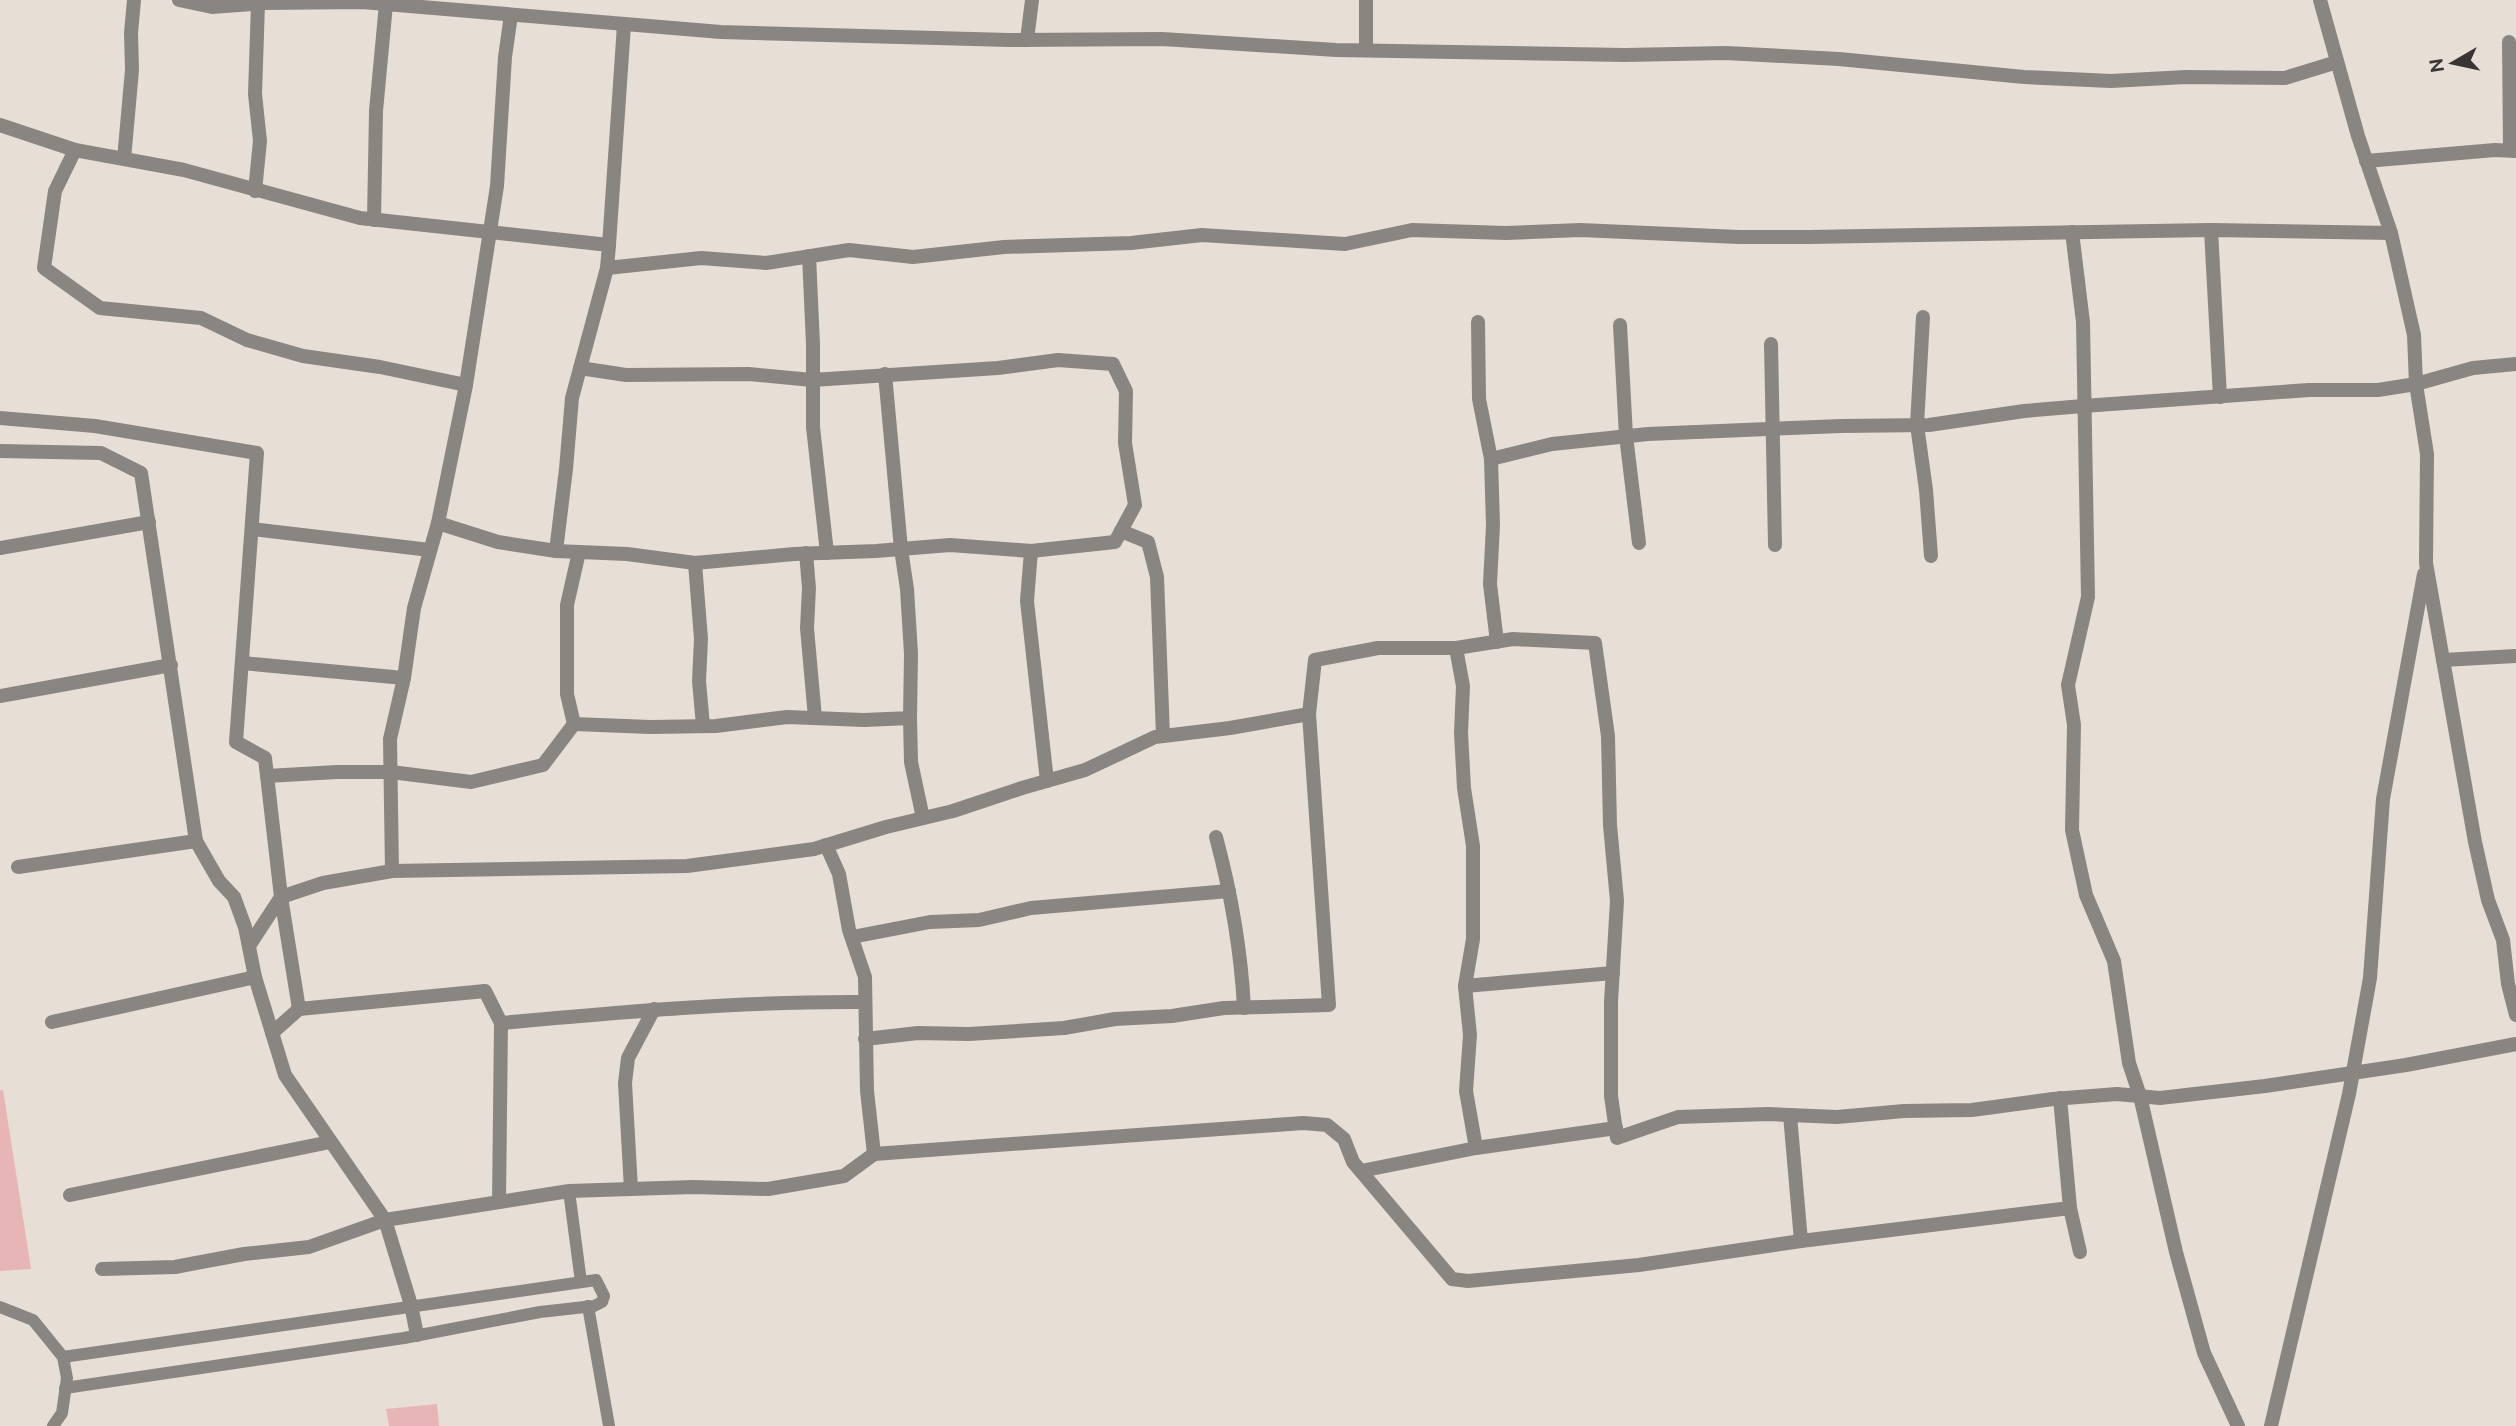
<svg xmlns="http://www.w3.org/2000/svg" width="2516" height="1426" viewBox="0 0 2516 1426" font-family="Ubuntu,sans-serif">
<rect width="100%" height="100%" fill="#e7ded6"/>
<g fill="#e7b5b6">
<polygon points="0,1090 3,1090 31,1269 0,1271"/>
<polygon points="437,1404 439,1426 389,1426 386,1409"/>
</g>
<g fill="none" stroke-linecap="round" stroke-linejoin="round">
<g stroke="#898682" stroke-width="12">
<polyline points="569,1191 581,1282"/>
<polyline points="588,1306 609,1426"/>
<polyline points="0,1307 33,1320 63,1357 67,1378 62,1413 53,1426"/>
<polyline points="63,1357 596,1280 604,1296 602,1302 594,1306 540,1312 404,1338 65,1388"/>
</g>
<g stroke="#898682" stroke-width="14">
<polyline points="179,0 212,7 265,3 362,2 721,32 1009,40 1162,39 1336,50 1625,55 1726,53 1839,59 2024,77 2111,81 2186,77 2285,78 2337,62"/>
<polyline points="1366,0 1366,50"/>
<polyline points="2320,0 2358,136 2391,233 2414,335 2416,384 2427,454 2426,563 2475,842 2488,900 2503,940 2508,984 2516,1015"/>
<polyline points="1027,40 1032,0"/>
<polyline points="2509,42 2510,150"/>
<polyline points="0,125 75,150 184,170 360,218 609,245 607,268 701,258 766,263 849,250 913,257 1004,247 1131,243 1202,235 1345,244 1412,230 1506,233 1580,230 1739,237 1809,237 2211,230 2391,233"/>
<polyline points="75,150 55,191 44,268 100,308 201,318 247,340 303,356 380,367 466,385 438,523 414,608 404,678 390,739 392,871"/>
<polyline points="124,159 132,70 131,33 134,0"/>
<polyline points="2366,161 2495,150 2516,151"/>
<polyline points="255,191 260,141 255,94 258,4"/>
<polyline points="374,220 376,111 386,4"/>
<polyline points="2211,230 2220,397"/>
<polyline points="2072,232 2083,322 2088,597 2068,685 2074,725 2072,830 2086,895 2114,961 2129,1063 2140,1096 2176,1252 2204,1353 2238,1426"/>
<polyline points="609,245 624,25"/>
<polyline points="809,256 813,344 813,427 827,553"/>
<polyline points="1923,317 1917,425 1926,490 1931,556"/>
<polyline points="1478,322 1479,399 1491,459 1493,525 1490,584 1497,642"/>
<polyline points="1620,325 1626,436 1639,543"/>
<polyline points="1771,344 1775,545"/>
<polyline points="466,385 497,186 505,57 511,15"/>
<polyline points="0,418 95,426 257,453 236,742 265,758 281,897 299,1009 485,991 501,1023 499,1202"/>
<polyline points="0,451 101,453 141,473 196,841"/>
<polyline points="1491,459 1552,444 1648,434 1841,426 1929,425 2024,411 2083,406 2309,390 2378,390 2416,384 2473,368 2516,364"/>
<polyline points="438,523 498,542 556,551 627,554 695,563 794,554 876,551 950,545 1031,551 1115,542 1135,505 1125,443 1126,391 1113,364 1058,360 998,368 812,380 749,374 626,375 580,368"/>
<polyline points="252,529 430,550"/>
<polyline points="1121,531 1148,542 1157,577 1163,736"/>
<polyline points="0,548 149,522"/>
<polyline points="556,551 566,469 572,398 607,268"/>
<polyline points="1031,551 1027,601 1047,781"/>
<polyline points="579,552 567,605 567,694 574,724 650,727 716,726 787,717 864,720 910,718 911,654 907,589 901,549 885,374"/>
<polyline points="806,553 809,588 807,628 815,718"/>
<polyline points="695,563 701,639 699,681 703,726"/>
<polyline points="1456,648 1463,686 1461,733 1464,788 1473,846 1473,939 1465,986 1470,1035 1466,1091 1476,1148"/>
<polyline points="2443,660 2516,656"/>
<polyline points="242,663 404,678"/>
<polyline points="0,696 171,665"/>
<polyline points="910,718 911,762 923,818"/>
<polyline points="267,776 337,772 391,772 471,782 543,765 574,724"/>
<path d="M1216,837c15,56 25,113 28,171"/>
<polyline points="18,867 196,841 219,881 234,897 245,927 255,977 285,1075 385,1220 411,1305 417,1335"/>
<polyline points="852,937 930,922 979,920 1031,908 1229,891"/>
<polyline points="249,946 281,897 323,883 392,871 687,866 814,849 886,827 953,811 1022,788 1085,770 1155,737 1230,728 1309,714 1315,660 1378,648 1456,648 1513,639 1595,643 1608,736 1610,825 1617,901 1611,1002 1611,1096 1617,1138 1678,1117 1768,1114 1837,1117 1904,1111 1972,1110 2053,1099 2117,1094 2160,1098 2265,1086 2406,1065 2516,1044"/>
<polyline points="1465,986 1613,973"/>
<polyline points="52,1022 255,977"/>
<path d="M501,1023c121,-11 242,-22 364,-21"/>
<polyline points="272,1033 299,1009"/>
<polyline points="865,1039 918,1033 969,1034 1064,1028 1115,1019 1172,1016 1224,1008 1329,1005 1309,714"/>
<polyline points="874,1154 1303,1123 1327,1125 1344,1139 1353,1162 1452,1279 1468,1281 1639,1265 1801,1241 1790,1115"/>
<polyline points="1361,1171 1476,1148 1616,1128"/>
<polyline points="631,1189 625,1083 628,1058 654,1009"/>
<polyline points="70,1195 330,1142"/>
<polyline points="2070,1208 2080,1252"/>
<polyline points="1801,1241 2070,1208 2060,1098"/>
<polyline points="102,1269 175,1267 244,1254 309,1247 385,1220 569,1191 693,1187 768,1189 844,1176 874,1154 867,1091 865,977 849,930 839,874 826,845"/>
<polyline points="2271,1426 2349,1094 2370,978 2383,799 2424,574"/>
</g>
</g>
<g transform="translate(2453 63) rotate(261)" stroke="#e7ded6" stroke-width="5" paint-order="stroke">
<path d="M0-5L12 26L0 18L-12 26Z" fill="#383532"/>
<text y="-10" font-size="19" font-weight="bold" text-anchor="middle" fill="#383532">N</text>
</g>
</svg>
